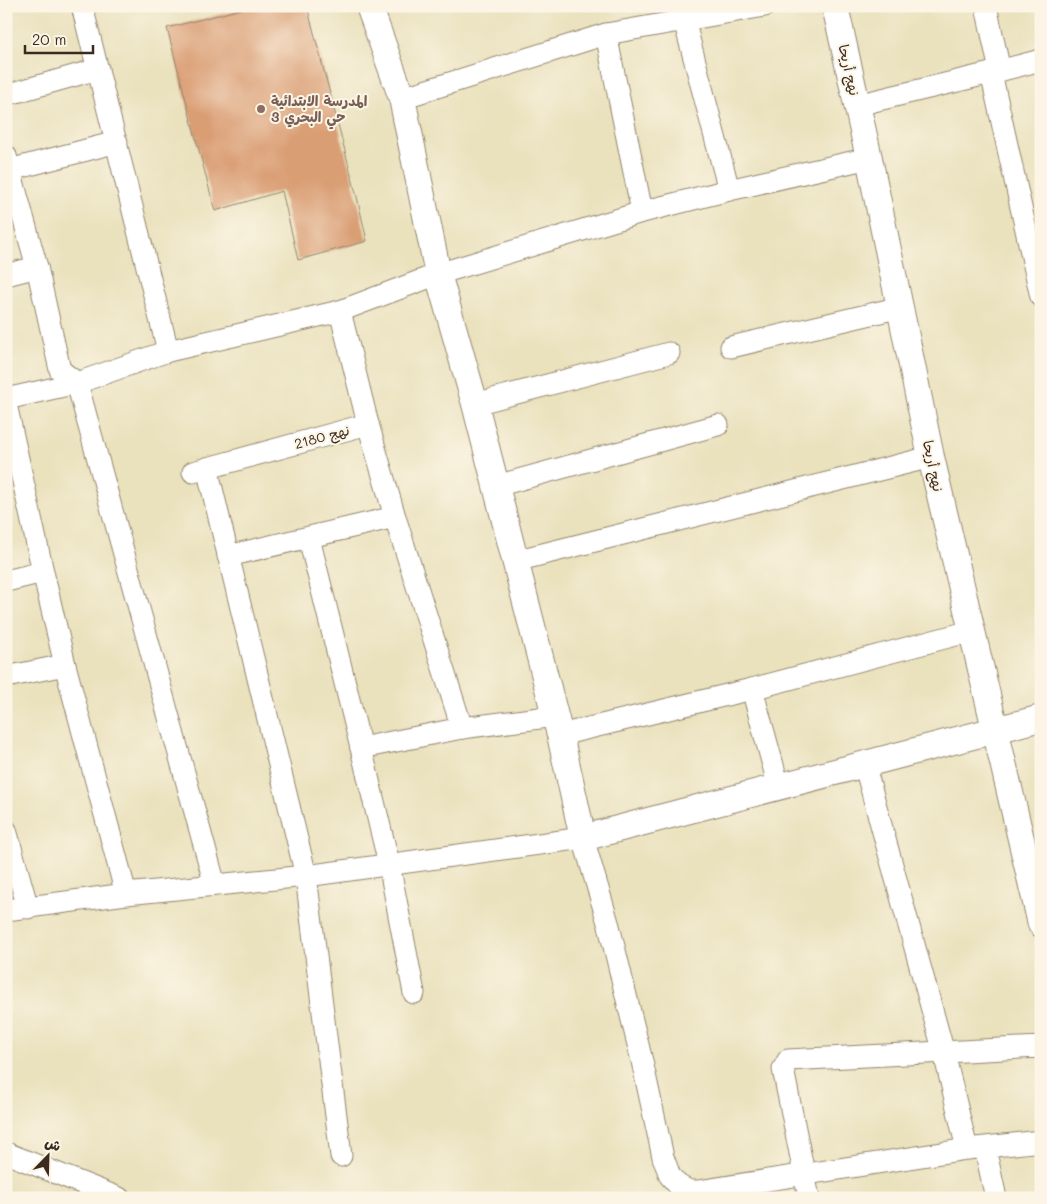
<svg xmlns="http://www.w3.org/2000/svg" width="1047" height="1204" viewBox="0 0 1047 1204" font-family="Mali,'Playpen Sans Arabic',sans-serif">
<rect width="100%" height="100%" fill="#fcf5e5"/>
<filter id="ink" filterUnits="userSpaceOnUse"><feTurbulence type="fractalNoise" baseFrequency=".02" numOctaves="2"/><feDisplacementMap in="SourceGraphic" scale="10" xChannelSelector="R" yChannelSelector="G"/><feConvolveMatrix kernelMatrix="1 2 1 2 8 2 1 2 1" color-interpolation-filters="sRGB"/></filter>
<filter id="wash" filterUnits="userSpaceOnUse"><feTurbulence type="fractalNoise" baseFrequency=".0096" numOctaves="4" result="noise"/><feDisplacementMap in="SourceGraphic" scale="20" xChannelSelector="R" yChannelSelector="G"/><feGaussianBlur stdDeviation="1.12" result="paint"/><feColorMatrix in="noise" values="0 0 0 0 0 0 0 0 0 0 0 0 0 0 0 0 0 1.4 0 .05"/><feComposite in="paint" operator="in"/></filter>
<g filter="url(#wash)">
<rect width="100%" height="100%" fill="#eae1bd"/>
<g id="blocks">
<polygon fill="#da9e75" points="253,6 307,6 357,197 367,241 298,260 282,191 215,211 167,28"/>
</g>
</g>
<g filter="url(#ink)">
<use href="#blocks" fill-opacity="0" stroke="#92866e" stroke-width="1"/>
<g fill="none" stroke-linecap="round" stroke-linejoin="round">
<g stroke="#92866e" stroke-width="23">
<g id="minor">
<polyline points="82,6 168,351"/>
<polyline points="986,6 1000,71"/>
<polyline points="684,20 729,190"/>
<polyline points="606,34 642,212"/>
<polyline points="991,73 1041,297"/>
<polyline points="6,95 98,69"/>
<polyline points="402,98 606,34 765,6"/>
<polyline points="857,105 991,73 1041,60"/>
<polyline points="6,156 37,267 60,370 77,383 215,885"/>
<polyline points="6,171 117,142"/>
<polyline points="6,275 37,267"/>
<polyline points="731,347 901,307"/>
<polyline points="6,399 77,383 168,351 340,311 438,274 642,212 729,190 869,158"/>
<polyline points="6,404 43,572 65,665 126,894"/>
<polyline points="475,404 669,353"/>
<polyline points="207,468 306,876 341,1156"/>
<polyline points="193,472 368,424 340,311"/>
<polyline points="496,486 718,425"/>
<polyline points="395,517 462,728"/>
<polyline points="309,538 361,748"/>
<polyline points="228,556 395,517 368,424"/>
<polyline points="515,561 931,457"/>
<polyline points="6,581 43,572"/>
<polyline points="6,677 65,665"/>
<polyline points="752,689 779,787"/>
<polyline points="560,735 752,689 971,631"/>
<polyline points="864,763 944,1053 967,1149"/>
<polyline points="6,830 28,908"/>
<polyline points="6,910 126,894 306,876 583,838 609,926 642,1061 663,1157 670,1176 678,1185 689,1191 698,1191 967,1149 1041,1141"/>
<polyline points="414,993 389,864 361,748 462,728 555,716"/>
<polyline points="985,1148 996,1198"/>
<polyline points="6,1153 119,1198"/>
<polyline points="809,1198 783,1069 788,1060 1041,1047"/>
</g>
</g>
<g stroke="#92866e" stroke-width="28">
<g id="tertiary">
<polyline points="369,6 402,98 438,274 475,404 560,735 583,838 1041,718"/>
<polyline points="835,6 869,158 931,457 1041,924"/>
</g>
</g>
<use href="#minor" stroke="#fff" stroke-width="21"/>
<use href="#tertiary" stroke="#fff" stroke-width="26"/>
</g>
</g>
<circle fill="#8d6e63" stroke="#fcf5e5" stroke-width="2" cx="261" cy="109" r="5"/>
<g text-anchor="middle" stroke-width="4" stroke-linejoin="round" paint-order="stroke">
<g font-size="14" fill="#3b2a1e" stroke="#fcf5e5">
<text transform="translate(849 70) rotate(77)" y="5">نهج أريحا</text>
<text transform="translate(322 437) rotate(-15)" y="5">نهج 2180</text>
<text transform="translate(933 466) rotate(78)" y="5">نهج أريحا</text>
</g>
<g font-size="14" font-weight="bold" fill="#785e54" stroke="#fcf5e5" text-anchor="start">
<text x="271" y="106">المدرسة الابتدائية<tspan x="271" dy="16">حي البحري 3</tspan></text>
</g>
</g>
<rect width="1047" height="1204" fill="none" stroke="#fcf5e5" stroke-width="25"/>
<g transform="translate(48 1156) rotate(23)" stroke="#fcf5e5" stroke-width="4" paint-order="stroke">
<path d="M0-4L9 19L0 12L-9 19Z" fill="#3b2a1e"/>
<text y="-8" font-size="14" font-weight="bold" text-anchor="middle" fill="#3b2a1e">ش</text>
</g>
<path d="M25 45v8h68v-8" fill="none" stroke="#3b2a1e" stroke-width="2.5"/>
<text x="32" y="45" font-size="15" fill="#3b2a1e" stroke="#fcf5e5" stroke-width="4" paint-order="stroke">20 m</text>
</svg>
